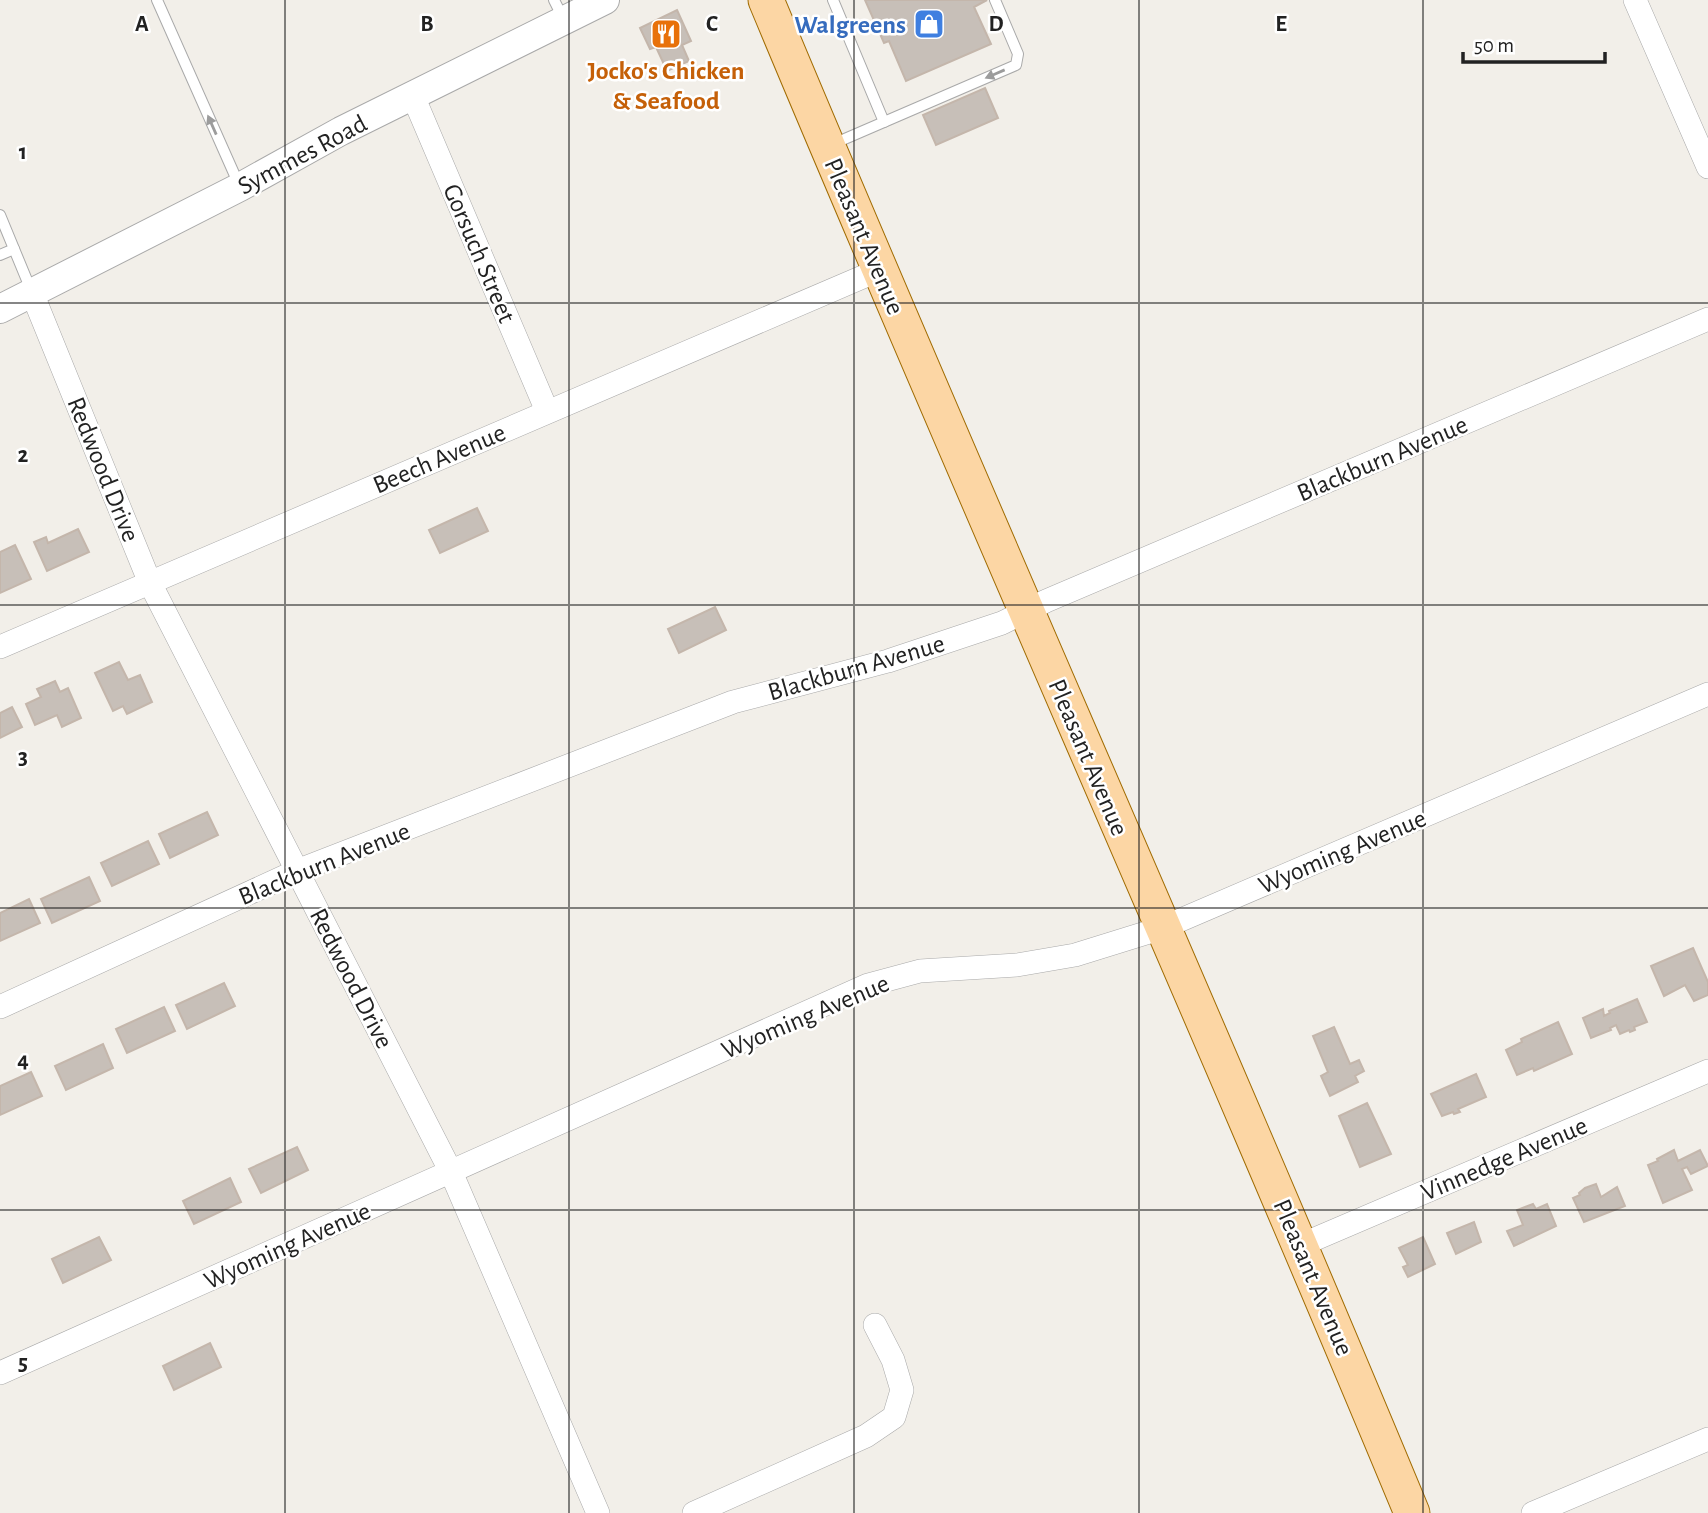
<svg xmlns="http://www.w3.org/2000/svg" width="1708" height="1513" viewBox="0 0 1708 1513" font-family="'Alegreya Sans',sans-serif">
<rect width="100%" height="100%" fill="#f2efe9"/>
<g fill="#c7bfb8" stroke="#c4b6ab" stroke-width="2">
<polygon points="865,0 987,0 974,7 991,44 906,81 889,41 884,43"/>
<polygon points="677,10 691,41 682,45 689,61 667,71 656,47 650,49 640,28"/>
<polygon points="985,88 998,118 936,145 923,115"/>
<polygon points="477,508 488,531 440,553 429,530"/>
<polygon points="78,529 89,552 47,571 34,542 46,537 48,543"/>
<polygon points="15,545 31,579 0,593 0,552"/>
<polygon points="715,607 726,630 679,653 668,629"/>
<polygon points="119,662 128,680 140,675 152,702 127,714 123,706 113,711 95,673"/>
<polygon points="55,681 60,692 68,688 81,718 62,727 57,715 35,725 26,704 41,697 37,689"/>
<polygon points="12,707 22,727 0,738 0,713"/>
<polygon points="207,812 218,835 170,858 159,834"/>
<polygon points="148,841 159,864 112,886 101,863"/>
<polygon points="89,877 100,901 52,923 41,899"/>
<polygon points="29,899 40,923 0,941 0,913"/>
<polygon points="1693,948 1708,982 1708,995 1694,1001 1685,985 1664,996 1651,966"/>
<polygon points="224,983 235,1006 187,1029 176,1005"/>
<polygon points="1637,999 1647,1022 1634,1027 1635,1030 1630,1032 1629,1030 1620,1034 1616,1025 1610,1028 1611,1030 1591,1038 1583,1018 1603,1009 1604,1016 1610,1013 1609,1011"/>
<polygon points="164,1007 175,1031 127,1053 116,1029"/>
<polygon points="1558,1022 1572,1054 1534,1071 1533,1068 1517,1075 1506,1050 1522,1042 1521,1039"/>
<polygon points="1334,1027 1350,1064 1359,1060 1364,1071 1355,1076 1358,1082 1330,1096 1321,1076 1328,1072 1313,1036"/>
<polygon points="103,1044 113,1068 66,1090 55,1066"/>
<polygon points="31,1072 42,1096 0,1115 0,1086"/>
<polygon points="1476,1074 1486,1097 1458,1109 1460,1112 1454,1114 1453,1112 1442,1116 1431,1094"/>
<polygon points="1367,1103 1391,1154 1360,1167 1339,1116"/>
<polygon points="297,1147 308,1170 261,1193 249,1169"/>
<polygon points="1674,1150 1678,1161 1700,1150 1708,1166 1691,1174 1687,1167 1682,1169 1692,1190 1663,1203 1648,1165 1658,1161 1657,1159"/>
<polygon points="230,1178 241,1202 194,1224 183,1201"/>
<polygon points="1596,1184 1601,1197 1617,1187 1625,1206 1584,1222 1573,1198 1580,1195 1579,1193 1585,1188"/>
<polygon points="1533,1204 1536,1209 1547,1204 1556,1226 1514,1246 1507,1231 1523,1225 1517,1210"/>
<polygon points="1474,1222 1481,1242 1456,1254 1447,1233"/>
<polygon points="99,1237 111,1260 63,1283 52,1259"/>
<polygon points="1423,1237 1435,1264 1408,1277 1403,1267 1408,1265 1399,1248"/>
<polygon points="210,1343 221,1367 174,1390 163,1366"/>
</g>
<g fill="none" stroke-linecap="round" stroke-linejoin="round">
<g stroke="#a9a9a9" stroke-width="12">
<g id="service">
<polyline points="157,0 240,187"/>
<polyline points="554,0 564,20"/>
<polyline points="833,0 884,122"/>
<polyline points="833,144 1016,65 1018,54 995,0"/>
<polyline points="0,215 31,290"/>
<polyline points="0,255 14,249"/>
</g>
</g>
<g stroke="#a9a9a9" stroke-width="24">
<g id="minor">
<polyline points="1635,0 1708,167"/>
<polyline points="413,96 547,411"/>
<polyline points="32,293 150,583 451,1172 598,1513"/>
<polyline points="0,647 879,270"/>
<polyline points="0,1007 297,871 733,702 888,661 1002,623 1046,601 1708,319"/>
<polyline points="1301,1245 1708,1071"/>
<polyline points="0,1373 868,985 920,971 1017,965 1075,955 1162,928 1708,694"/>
<polyline points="694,1513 866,1436 894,1417 902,1390 893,1360 875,1325"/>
<polyline points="1533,1513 1708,1439"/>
</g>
</g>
<g stroke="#a9a9a9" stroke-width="30">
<polyline id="tertiary" points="0,309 240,187 341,131 605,0"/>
</g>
<g stroke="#a06b00" stroke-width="37">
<path id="primary" d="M766,0c211,506 436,1007 646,1513"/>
</g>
<use href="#service" stroke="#fff" stroke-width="10"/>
<use href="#minor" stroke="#fff" stroke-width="23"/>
<use href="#tertiary" stroke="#fff" stroke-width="28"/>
<use href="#primary" stroke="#fcd6a4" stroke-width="35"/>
</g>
<defs><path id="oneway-solid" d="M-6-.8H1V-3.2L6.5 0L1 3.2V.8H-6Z" transform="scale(1.75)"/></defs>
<g fill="#9c9c9c">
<use href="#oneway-solid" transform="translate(995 74) rotate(157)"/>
<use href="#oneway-solid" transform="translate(212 125) rotate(-114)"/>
</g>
<path fill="none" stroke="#222" stroke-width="2" stroke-opacity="0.55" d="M285,0v1513M569,0v1513M854,0v1513M1139,0v1513M1423,0v1513M0,303h1708M0,605h1708M0,908h1708M0,1210h1708"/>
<defs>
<g id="shop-square" transform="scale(1.575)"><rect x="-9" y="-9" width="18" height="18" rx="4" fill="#3f7fe0" stroke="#fff"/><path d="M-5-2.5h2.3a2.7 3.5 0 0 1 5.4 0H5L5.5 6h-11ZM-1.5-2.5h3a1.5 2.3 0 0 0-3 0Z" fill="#fff"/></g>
<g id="restaurant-square" transform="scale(1.575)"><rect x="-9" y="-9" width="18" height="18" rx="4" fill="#e8710a" stroke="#fff"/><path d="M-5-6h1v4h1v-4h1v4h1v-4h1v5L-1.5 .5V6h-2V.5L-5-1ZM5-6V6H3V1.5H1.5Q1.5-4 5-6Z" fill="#fff"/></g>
</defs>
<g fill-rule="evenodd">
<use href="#shop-square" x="929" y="24"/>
<use href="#restaurant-square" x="666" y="34"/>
</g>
<g text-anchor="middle" stroke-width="5" stroke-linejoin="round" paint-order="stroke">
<g font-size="26" font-weight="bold" fill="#366cbe" stroke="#fff" text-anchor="end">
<text x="906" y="33">Walgreens</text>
</g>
<g font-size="26" font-weight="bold" fill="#c56008" stroke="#fff">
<text x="666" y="79">Jocko's Chicken<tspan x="666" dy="30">&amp; Seafood</tspan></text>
</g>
<g font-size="26" fill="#222" stroke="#fff">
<text transform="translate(302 154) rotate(-28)" y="9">Symmes Road</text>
<text transform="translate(865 236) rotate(67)" y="9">Pleasant Avenue</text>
<text transform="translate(480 253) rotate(67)" y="9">Gorsuch Street</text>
<text transform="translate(439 458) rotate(-23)" y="9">Beech Avenue</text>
<text transform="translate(1382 458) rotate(-23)" y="9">Blackburn Avenue</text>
<text transform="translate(104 469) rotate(68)" y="9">Redwood Drive</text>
<text transform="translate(856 667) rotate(-16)" y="9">Blackburn Avenue</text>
<text transform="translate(1089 757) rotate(67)" y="9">Pleasant Avenue</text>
<text transform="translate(1342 851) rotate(-23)" y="9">Wyoming Avenue</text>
<text transform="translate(324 863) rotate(-22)" y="9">Blackburn Avenue</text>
<text transform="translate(352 978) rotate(63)" y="9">Redwood Drive</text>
<text transform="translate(805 1016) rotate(-23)" y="9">Wyoming Avenue</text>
<text transform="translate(1504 1158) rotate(-23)" y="9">Vinnedge Avenue</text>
<text transform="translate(287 1245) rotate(-24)" y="9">Wyoming Avenue</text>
<text transform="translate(1314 1277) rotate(67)" y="9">Pleasant Avenue</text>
</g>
</g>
<g font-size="23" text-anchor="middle" font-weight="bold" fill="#222" stroke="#fff" stroke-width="5" stroke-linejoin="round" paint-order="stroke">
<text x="142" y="31">A</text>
<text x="427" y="31">B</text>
<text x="712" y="31">C</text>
<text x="996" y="31">D</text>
<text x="1281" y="31">E</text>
<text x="23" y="159">1</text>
<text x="23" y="462">2</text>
<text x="23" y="764">3</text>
<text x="23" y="1067">4</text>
<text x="23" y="1370">5</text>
</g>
<path d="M1463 52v10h142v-10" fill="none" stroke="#222222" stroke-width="3.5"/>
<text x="1474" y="52" font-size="21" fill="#222222" stroke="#ffffff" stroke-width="5" paint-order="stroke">50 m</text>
</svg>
